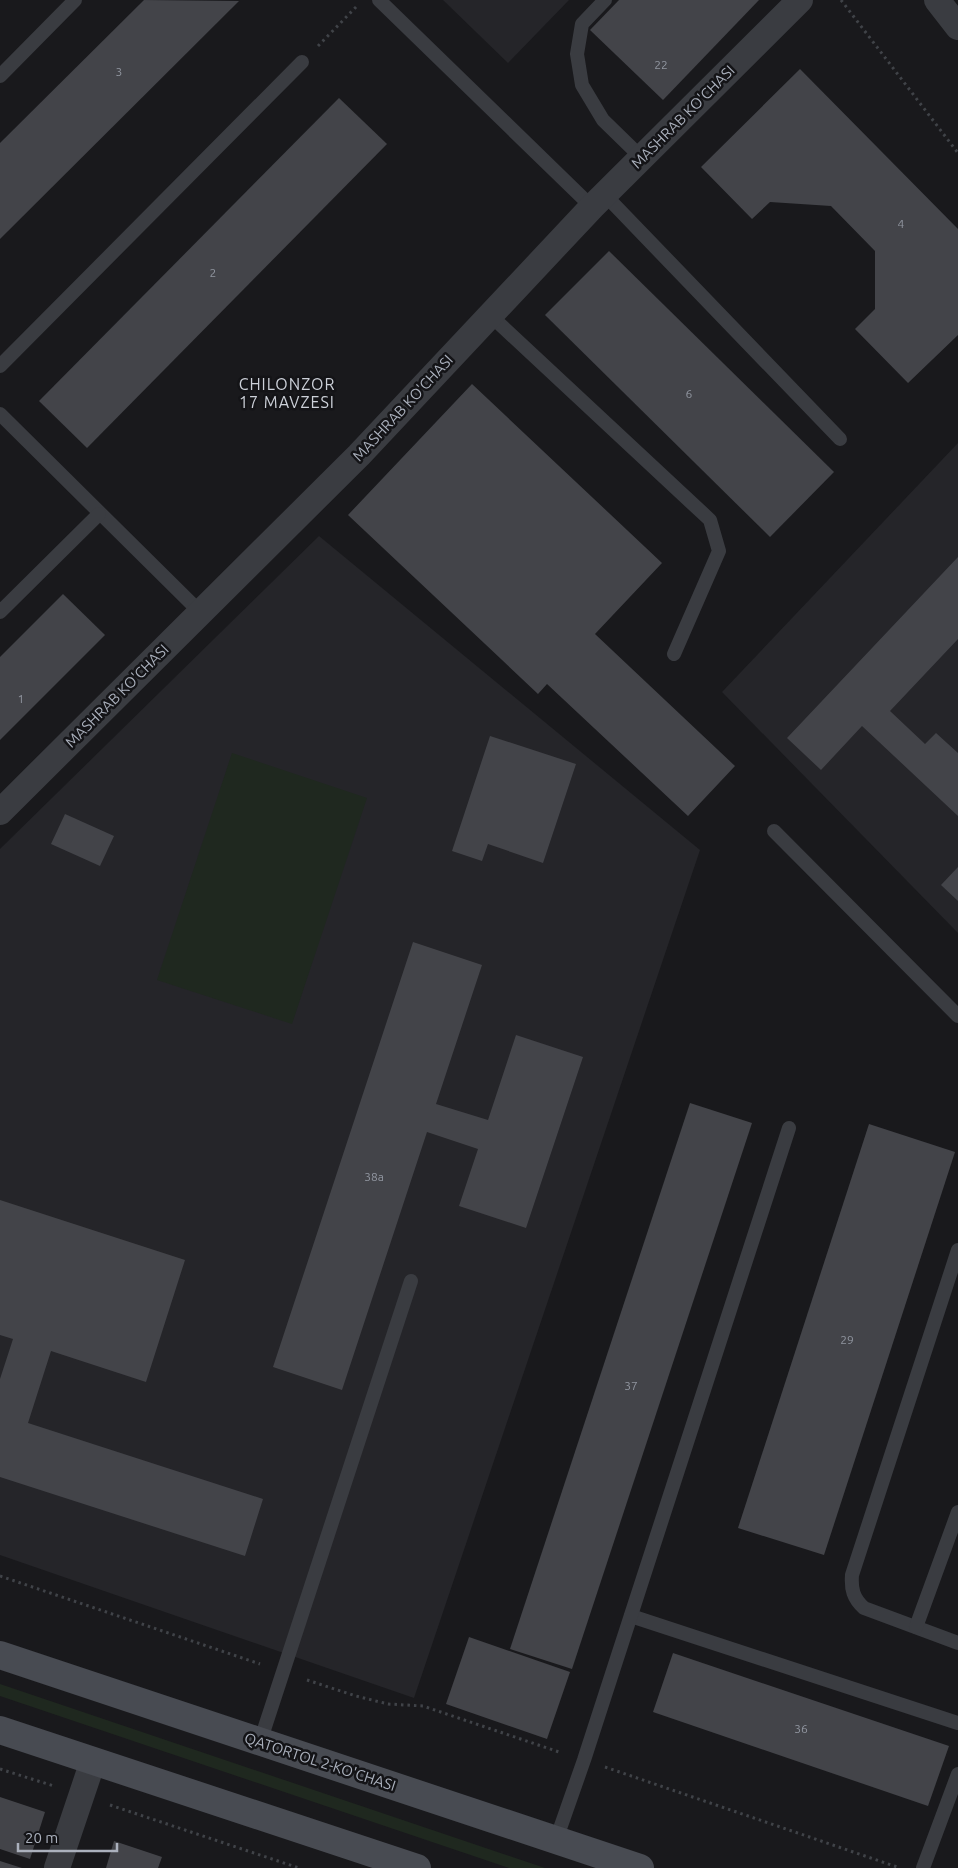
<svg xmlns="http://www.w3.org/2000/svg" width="958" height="1868" viewBox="0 0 958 1868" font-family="Ubuntu,sans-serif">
<rect width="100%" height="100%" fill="#19191c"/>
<g fill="#252529">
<polygon points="443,0 569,0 508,63"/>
<polygon points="958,443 958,933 722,692"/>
<polygon points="319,536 700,850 414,1698 0,1555 0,849"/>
</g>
<g fill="#1f281f">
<polygon points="232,753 367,798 292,1024 157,980"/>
<polygon points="0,1684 545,1868 509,1868 0,1696"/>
</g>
<g fill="#434449">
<polygon points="144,0 239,1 0,239 0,143"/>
<polygon points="619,0 759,0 663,100 590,30"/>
<polygon points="800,69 958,229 958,335 908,383 855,329 875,309 875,251 831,206 770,202 752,219 701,167"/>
<polygon points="339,98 387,144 87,448 39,401"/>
<polygon points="609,251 834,472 770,537 545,315"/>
<polygon points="472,384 662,563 595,634 735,766 688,816 547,684 538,694 348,515"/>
<polygon points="958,557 958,639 890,711 925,744 936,733 958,753 958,816 862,726 821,770 787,738"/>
<polygon points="63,594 105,635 0,740 0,657"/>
<polygon points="490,736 576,764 543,863 488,844 482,861 452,851"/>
<polygon points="65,814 114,836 100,866 51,844"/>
<polygon points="958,867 958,901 941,885"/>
<polygon points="413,942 482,965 436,1104 488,1120 516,1035 583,1057 526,1228 459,1206 478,1149 427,1132 342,1390 273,1367"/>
<polygon points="690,1103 752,1123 572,1669 510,1649"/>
<polygon points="869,1124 955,1152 824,1555 738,1528"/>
<polygon points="0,1200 185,1260 146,1382 51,1351 28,1423 263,1499 245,1556 0,1477 0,1379 13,1339 0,1335"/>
<polygon points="469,1637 570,1672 547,1739 446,1704"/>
<polygon points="673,1653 949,1746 928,1806 653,1712"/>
<polygon points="0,1797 45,1812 30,1859 0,1849"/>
<polygon points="114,1841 162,1857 158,1868 106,1868"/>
<polygon points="0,1861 22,1868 0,1868"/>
</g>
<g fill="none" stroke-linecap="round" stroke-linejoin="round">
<g stroke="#404348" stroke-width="3" stroke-dasharray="2.5 4" stroke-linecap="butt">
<polyline points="841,0 958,153"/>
<polyline points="318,46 357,6"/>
<polyline points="0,1576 260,1664"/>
<polyline points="307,1680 356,1696 388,1704 423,1706 562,1753"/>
<polyline points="605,1767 900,1868"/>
<polyline points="0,1769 54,1786"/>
<polyline points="110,1805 299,1868"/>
</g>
<g stroke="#3a3c41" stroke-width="14">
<polyline points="379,0 592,207"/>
<polyline points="605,0 582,24 577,54 582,85 603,120 642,158"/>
<polyline points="0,76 75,0"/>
<polyline points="605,195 840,439"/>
<polyline points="490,315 710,520 719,551 674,654"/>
<polyline points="0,366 302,62"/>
<polyline points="0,414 201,613"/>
<polyline points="0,612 99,514"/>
<polyline points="774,831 958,1016"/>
<path d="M958,1250l-106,325c-1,14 1,23 12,33l94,35"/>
<polyline points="631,1616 958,1723"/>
<polyline points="916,1627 958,1512"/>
<polyline points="260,1742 411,1281"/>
<polyline points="556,1840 584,1760 789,1128"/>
<polyline points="923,1868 958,1774"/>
</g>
<g stroke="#3a3c41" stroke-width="26">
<polyline points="937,0 958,27"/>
<polyline points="0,812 359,455 592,207 800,0"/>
<polyline points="57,1868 93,1761"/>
</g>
<g stroke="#484b52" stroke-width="28">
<polyline points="0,1655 640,1868"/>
<polyline points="0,1730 417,1868"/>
</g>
</g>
<g text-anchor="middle" stroke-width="5" stroke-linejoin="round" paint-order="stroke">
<g font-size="12" fill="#9196a0">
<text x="661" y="69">22</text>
<text x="119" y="76">3</text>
<text x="901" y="228">4</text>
<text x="213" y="277">2</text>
<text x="689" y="398">6</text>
<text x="21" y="703">1</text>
<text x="374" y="1181">38а</text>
<text x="847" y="1344">29</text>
<text x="631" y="1390">37</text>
<text x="801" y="1733">36</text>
</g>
<g font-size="15" fill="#abb1bd" stroke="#141417">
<text transform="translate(683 117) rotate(-45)" y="5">MASHRAB KO'CHASI</text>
<text transform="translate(403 408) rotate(-47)" y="5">MASHRAB KO'CHASI</text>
<text transform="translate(117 696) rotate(-45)" y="5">MASHRAB KO'CHASI</text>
<text transform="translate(320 1762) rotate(18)" y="5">QATORTOL 2-KO'CHASI</text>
</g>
<g font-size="16" letter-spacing="1" fill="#ccd0d8" stroke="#141417">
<text x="287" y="390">CHILONZOR<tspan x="287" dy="18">17 MAVZESI</tspan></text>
</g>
</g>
<path d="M18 1843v8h99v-8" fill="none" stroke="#abb1bd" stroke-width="2.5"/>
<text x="25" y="1843" font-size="15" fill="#abb1bd" stroke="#141417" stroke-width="4" paint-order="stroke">20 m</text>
</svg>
